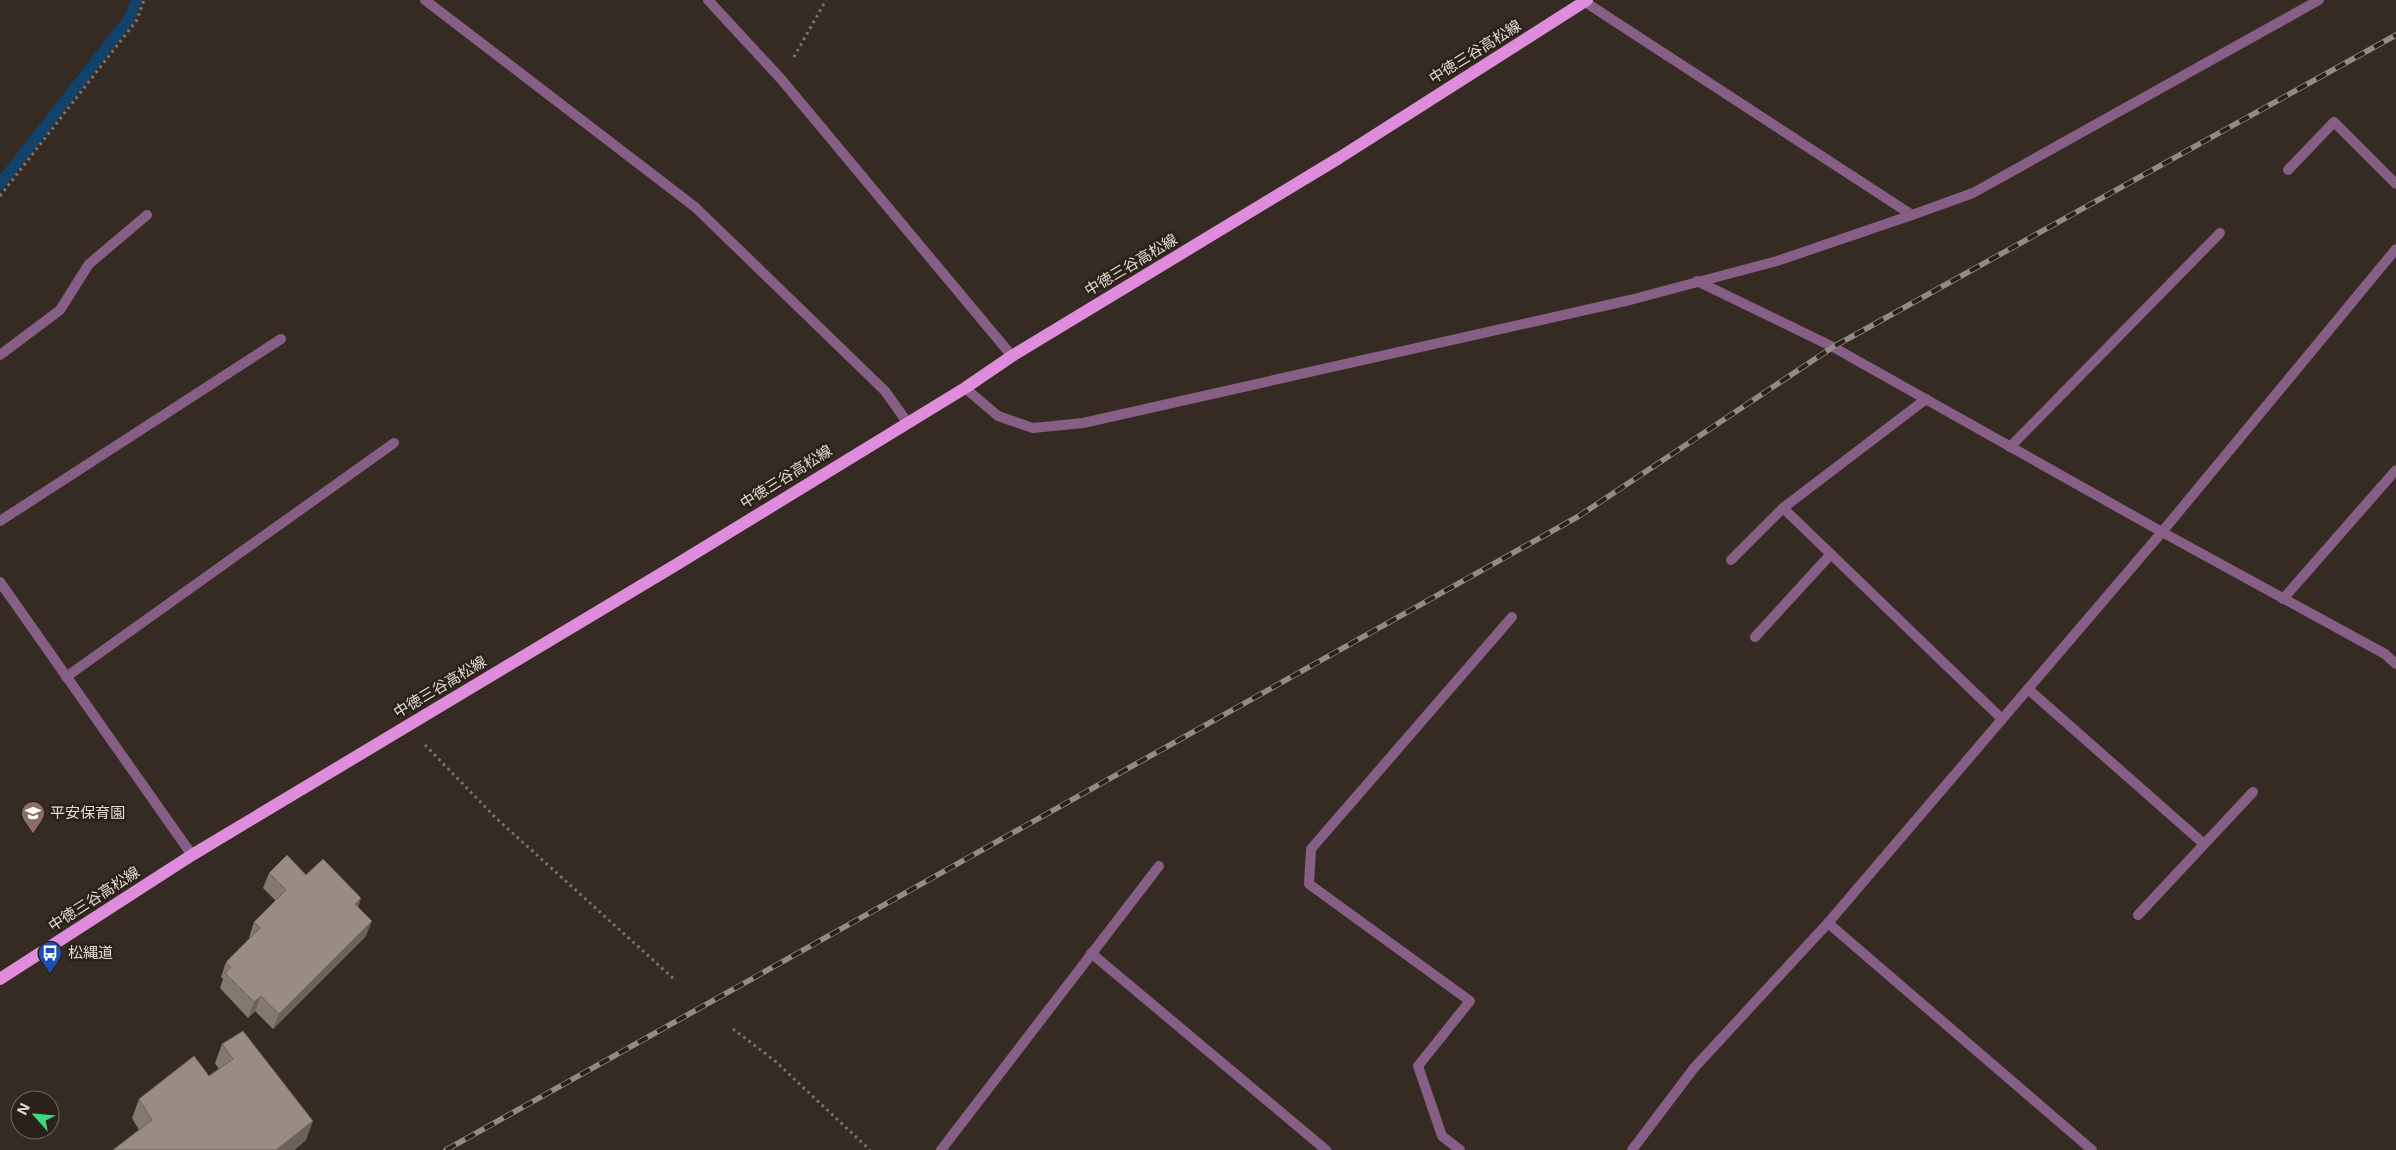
<svg xmlns="http://www.w3.org/2000/svg" width="2396" height="1150" viewBox="0 0 2396 1150" font-family="Inter,'Noto Sans JP',sans-serif">
<rect width="100%" height="100%" fill="#362b22"/>
<g fill="none" stroke-linecap="round" stroke-linejoin="round">
<polyline stroke="#11426c" stroke-width="11" points="0,184 129,19 137,0"/>
<g stroke="#7f756e" stroke-width="3" stroke-dasharray="2.5 4" stroke-linecap="butt">
<polyline points="794,57 826,0"/>
<polyline points="0,196 137,20 144,0"/>
<polyline points="425,745 496,818 674,979"/>
<polyline points="733,1029 774,1060 870,1150"/>
</g>
<g stroke="#875e85" stroke-width="10">
<polyline points="425,0 695,207 885,391 907,422"/>
<polyline points="708,0 781,79 1012,356"/>
<polyline points="1582,0 1912,215"/>
<polyline points="2288,170 2334,122 2396,184"/>
<polyline points="1697,281 1833,347 2162,532 2385,654 2396,664"/>
<polyline points="0,355 60,310 89,264 147,215"/>
<polyline points="965,388 998,416 1033,428 1083,423 1630,300 1777,261 1912,215 1973,193 2319,0"/>
<polyline points="1926,399 1783,508 2002,719"/>
<polyline points="2010,447 2220,233"/>
<polyline points="0,521 281,339"/>
<polyline points="1731,560 1783,508"/>
<polyline points="0,582 192,855"/>
<polyline points="2283,599 2396,470"/>
<polyline points="1755,637 1831,554"/>
<polyline points="66,677 394,443"/>
<polyline points="2028,689 2204,844"/>
<polyline points="2138,915 2253,792"/>
<polyline points="1828,923 2092,1150"/>
<polyline points="1091,953 1326,1150"/>
<polyline points="941,1150 1159,866"/>
<polyline points="1460,1150 1442,1136 1418,1066 1470,1001 1309,884 1311,849 1512,617"/>
<polyline points="1632,1150 1694,1068 1828,923 2162,532 2396,249"/>
</g>
<polyline stroke="#e08cdc" stroke-width="12" points="0,979 192,855 674,566 965,388 1012,356 1339,158 1587,0"/>
<g stroke="#948c84" stroke-width="5.5">
<polyline id="rail" points="446,1150 1579,516 1833,347 2396,35"/>
</g>
<use href="#rail" stroke="#2c2118" stroke-width="4" stroke-dasharray="11" stroke-linecap="butt"/>
</g>
<g fill="#84796f">
<polygon points="269,873 306,875 361,898 358,907 366,936 273,1029 255,1011 248,1018 220,988 223,979 221,977 226,962 250,938 249,938 254,922 276,901 263,888"/>
<polygon points="222,1044 306,1140 294,1150 113,1150 139,1130 132,1118 139,1099 209,1076 219,1069 215,1063"/>
</g>
<g fill="#6b635a">
<polygon points="361,898 356,913 355,904"/>
<polygon points="372,921 366,936 273,1029 279,1014"/>
<polygon points="261,996 255,1011 248,1018 254,1002"/>
<polygon points="313,1121 306,1140 294,1150 276,1150"/>
</g>
<g fill="#998d81" stroke="#6b635a">
<polygon points="287,855 306,875 323,859 361,898 355,904 372,921 279,1014 261,996 254,1002 225,973 231,967 226,962 260,928 254,922 286,890 269,873"/>
<polygon points="243,1031 313,1121 276,1150 113,1150 152,1120 139,1099 194,1056 209,1076 233,1059 222,1044"/>
</g>
<defs>
<g id="school-pin" transform="scale(1.25)"><path d="M0 17L-7.5 6A9.5 9.5 0 1 1 7.5 6Z" fill="#8d6e63" stroke="#2c2118"/><path d="M0-5L7-2L0 1L-7-2ZM-4 1L0 2.5L4 1V4Q0 6-4 4Z" fill="#fff"/></g>
<g id="bus-pin" transform="scale(1.25)"><path d="M0 17L-7.5 6A9.5 9.5 0 1 1 7.5 6Z" fill="#1a4fb4" stroke="#2c2118"/><path d="M-5-6H5V4H4V6H2V4H-2V6H-4V4H-5ZM-3.5-4V0h7V-4ZM-3.5 1.2v1.5H-2V1.2ZM2 1.2v1.5H3.5V1.2Z" fill="#fff"/></g>
</defs>
<g fill-rule="evenodd">
<use href="#school-pin" x="33" y="813"/>
<use href="#bus-pin" x="50" y="953"/>
</g>
<g text-anchor="middle" stroke-width="5" stroke-linejoin="round" paint-order="stroke">
<g font-size="15" fill="#e2dbd5" stroke="#2c2118">
<text transform="translate(1475 52) rotate(-32)" y="5">中徳三谷高松線</text>
<text transform="translate(1131 265) rotate(-31)" y="5">中徳三谷高松線</text>
<text transform="translate(786 477) rotate(-32)" y="5">中徳三谷高松線</text>
<text transform="translate(440 687) rotate(-31)" y="5">中徳三谷高松線</text>
<text transform="translate(94 899) rotate(-33)" y="5">中徳三谷高松線</text>
</g>
<g font-size="15" fill="#e2dbd5" stroke="#2c2118" text-anchor="start">
<text x="50" y="818">平安保育園</text>
<text x="68" y="958">松縄道</text>
</g>
</g>
<g transform="translate(35 1115) rotate(297)"><circle r="24" fill="#2c2118" stroke="#756b64"/>
<path d="M0-4L9 19L0 12L-9 19Z" fill="#3dd77d"/>
<text y="-8" font-size="14" font-weight="bold" text-anchor="middle" fill="#e2dbd5">N</text>
</g>
</svg>
